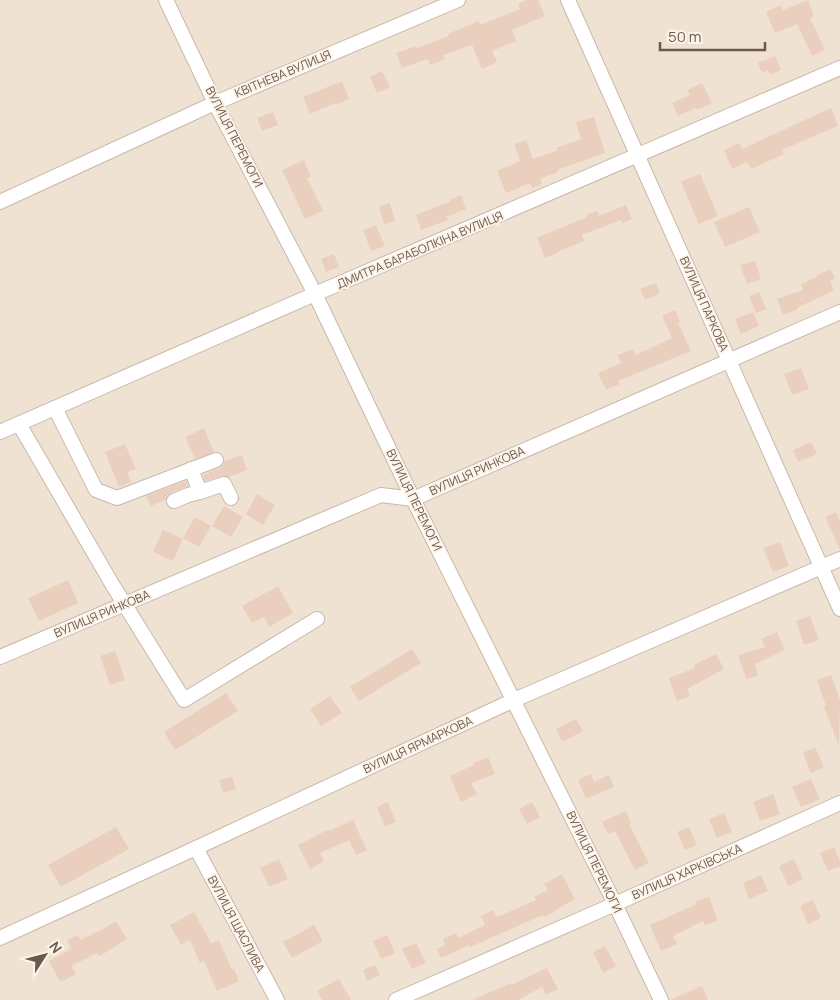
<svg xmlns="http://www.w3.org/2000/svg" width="840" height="1000" viewBox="0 0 840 1000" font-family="Manrope,sans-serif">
<rect width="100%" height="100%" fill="#f9f0e3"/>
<rect fill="#efe2d3" x="0" y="0" width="840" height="1000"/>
<g fill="#ebcfbe">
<polygon points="527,0 538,0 545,16 512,30 516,41 492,51 497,62 482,69 472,45 443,55 445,59 430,65 428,59 402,68 396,53 416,46 416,48 449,36 448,34 479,21 480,25 520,9 518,4"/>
<polygon points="808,0 814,16 810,18 825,50 812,56 797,24 775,33 766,12 781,5 783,10"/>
<polygon points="775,56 781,70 770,75 768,70 762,73 758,63"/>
<polygon points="382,71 390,87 377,93 370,77"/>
<polygon points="342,81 349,99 336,105 335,103 310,114 303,97"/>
<polygon points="702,83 712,103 697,110 696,108 678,116 672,103 690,95 687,90"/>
<polygon points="831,108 838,126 782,150 784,154 751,169 747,162 732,169 724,150 739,143 742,149"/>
<polygon points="273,112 278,125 262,131 257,118"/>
<polygon points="594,117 605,153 557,170 558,172 540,179 542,184 532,188 530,183 506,193 497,171 520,161 514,144 526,140 533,159 558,150 557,148 581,139 576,122"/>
<polygon points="304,160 311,177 307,178 323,211 305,219 282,170"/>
<polygon points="700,174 718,216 699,224 681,182"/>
<polygon points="461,195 466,209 446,217 448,220 421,230 416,215 451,201 450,200"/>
<polygon points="390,203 395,221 384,224 379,206"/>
<polygon points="626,205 632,219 622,223 621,220 582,235 584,241 557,252 558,253 545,258 537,238 587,217 586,215 597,211 599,216"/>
<polygon points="749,207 760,232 725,247 714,222"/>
<polygon points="376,225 385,246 371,251 363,230"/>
<polygon points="334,254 339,267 326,272 321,259"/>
<polygon points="755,261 761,279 747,284 740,265"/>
<polygon points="830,269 835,278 830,281 834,290 797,308 797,310 783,315 777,299 803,290 801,284 817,277 816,276"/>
<polygon points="656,283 660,293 645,300 640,289"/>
<polygon points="759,292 766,309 756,313 749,296"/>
<polygon points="675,310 680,322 678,323 691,351 618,381 620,384 606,390 598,373 621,363 618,355 633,349 636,355 672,338 662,316"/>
<polygon points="753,312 759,326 741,334 735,319"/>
<polygon points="801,368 809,389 792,395 784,374"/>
<polygon points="204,428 214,452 195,459 185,437"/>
<polygon points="811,442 817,454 798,462 793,450"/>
<polygon points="125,444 136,469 127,472 131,482 119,487 105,452"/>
<polygon points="242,455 247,470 229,477 222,476 205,481 203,475 220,468 223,465 225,461"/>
<polygon points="186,481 188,486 171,493 167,496 165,500 151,506 146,496"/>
<polygon points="257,494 275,505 263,525 246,514"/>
<polygon points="224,506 243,517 231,537 212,526"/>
<polygon points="836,512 840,521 840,550 825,517"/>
<polygon points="195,517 211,526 199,547 183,538"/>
<polygon points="163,530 183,539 173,561 153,552"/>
<polygon points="780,542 789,566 773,572 763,548"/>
<polygon points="68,580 78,603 39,621 28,598"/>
<polygon points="278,586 293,613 269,627 264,617 252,623 242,606"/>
<polygon points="810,616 819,640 804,645 796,621"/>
<polygon points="777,632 785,650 755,664 758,676 746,679 738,655 765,647 761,639"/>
<polygon points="412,649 421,663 359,701 350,687"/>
<polygon points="115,651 125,680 110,685 100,656"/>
<polygon points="716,654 724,669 687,689 690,696 677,701 669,678 695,668 694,665"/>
<polygon points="831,675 840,700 839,746 824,707 826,706 817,680"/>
<polygon points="226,693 238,711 175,750 164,732"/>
<polygon points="330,696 342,713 321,726 310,709"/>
<polygon points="576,719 583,731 562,742 556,729"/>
<polygon points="815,747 824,767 811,773 803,753"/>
<polygon points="488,757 495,774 471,783 477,794 461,802 450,776 474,765 473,763"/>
<polygon points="591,774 594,782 609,775 614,787 586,799 578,780"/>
<polygon points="232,777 236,789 223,793 219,780"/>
<polygon points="811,779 820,799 801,807 792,787"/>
<polygon points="773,794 780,814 760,821 753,802"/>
<polygon points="388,802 396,822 385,827 377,807"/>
<polygon points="532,802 540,817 527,824 519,809"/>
<polygon points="626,811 631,823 629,824 649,863 635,870 615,831 608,834 602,822"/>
<polygon points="724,813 732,832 717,838 709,819"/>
<polygon points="353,820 367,850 356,855 349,840 320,853 324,861 310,869 298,845 329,829 329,831"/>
<polygon points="116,827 129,849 61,887 48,865"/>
<polygon points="689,827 697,845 685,850 677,832"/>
<polygon points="834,847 840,861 840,866 828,871 820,853"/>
<polygon points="279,859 288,879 269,887 260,868"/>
<polygon points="794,859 803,879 788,886 779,866"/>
<polygon points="562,874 575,899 554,911 554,912 544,917 543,915 470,947 469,945 441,958 437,949 445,945 443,939 456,933 458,938 485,925 481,916 493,910 497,917 536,900 534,897 548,890 544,884"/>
<polygon points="761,875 768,891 749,899 743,883"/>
<polygon points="709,897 718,921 705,925 703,921 673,936 677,944 661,951 650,925 697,904 696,901"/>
<polygon points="813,900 821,918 808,924 800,906"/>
<polygon points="194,912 211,943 219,940 232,970 234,969 239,981 217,991 204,961 200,963 190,940 181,945 170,925"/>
<polygon points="116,921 127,939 100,956 97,953 71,966 76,974 60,982 49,961 71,949 67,940 78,935 80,940 105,928"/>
<polygon points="314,925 323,941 292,958 283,942"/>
<polygon points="387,935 395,953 381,959 373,941"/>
<polygon points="416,943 426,963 412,969 402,949"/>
<polygon points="605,946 616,966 603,973 593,952"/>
<polygon points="375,965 380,975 367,981 363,970"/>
<polygon points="547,968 558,989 546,995 542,987 518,1000 472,1000 511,983 511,985"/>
<polygon points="339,979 351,1000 322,1000 317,991"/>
<polygon points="702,986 708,1000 670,1000"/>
</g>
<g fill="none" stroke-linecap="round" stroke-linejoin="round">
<g stroke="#c8b8ac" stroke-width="16">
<g id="minor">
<polyline points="166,0 215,103 315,294 413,499 615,904 661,1000"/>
<polyline points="568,0 840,609"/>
<polyline points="0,202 215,103 458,0"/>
<polyline points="55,408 96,490 117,498 216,460"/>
<polyline points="19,424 112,584 184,700 317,619"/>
<polyline points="0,432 315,294 840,68"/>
<polyline points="191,469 200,492 224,484 231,498"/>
<polyline points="174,501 188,495 200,492"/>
<polyline points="0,657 381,495 413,499 840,312"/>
<polyline points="196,848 277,1000"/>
<polyline points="0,938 196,848 514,700 840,559"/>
<polyline points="396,1000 615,904 840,803"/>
</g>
</g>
<use href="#minor" stroke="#fff" stroke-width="14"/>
</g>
<g text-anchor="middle" stroke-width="4" stroke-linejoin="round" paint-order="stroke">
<g font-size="12" fill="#6e584d" stroke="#fcf4e9">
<text transform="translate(283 74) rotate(-23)" y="4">КВІТНЕВА ВУЛИЦЯ</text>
<text transform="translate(234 137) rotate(63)" y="4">ВУЛИЦЯ ПЕРЕМОГИ</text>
<text transform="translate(420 250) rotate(-23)" y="4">ДМИТРА БАРАБОЛКІНА ВУЛИЦЯ</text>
<text transform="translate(704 304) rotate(66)" y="4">ВУЛИЦЯ ПАРКОВА</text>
<text transform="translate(477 471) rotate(-24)" y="4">ВУЛИЦЯ РИНКОВА</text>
<text transform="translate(414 500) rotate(64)" y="4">ВУЛИЦЯ ПЕРЕМОГИ</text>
<text transform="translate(102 614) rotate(-23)" y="4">ВУЛИЦЯ РИНКОВА</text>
<text transform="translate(418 745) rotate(-25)" y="4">ВУЛИЦЯ ЯРМАРКОВА</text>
<text transform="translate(594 862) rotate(64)" y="4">ВУЛИЦЯ ПЕРЕМОГИ</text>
<text transform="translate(687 872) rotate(-24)" y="4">ВУЛИЦЯ ХАРКІВСЬКА</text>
<text transform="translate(236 924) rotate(62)" y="4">ВУЛИЦЯ ЩАСЛИВА</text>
</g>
</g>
<g transform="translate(45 955) rotate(54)" stroke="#fcf4e9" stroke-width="4" paint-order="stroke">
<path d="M0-4L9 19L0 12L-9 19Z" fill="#6e584d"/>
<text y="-8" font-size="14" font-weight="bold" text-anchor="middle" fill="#6e584d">N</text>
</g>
<path d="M660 42v8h105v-8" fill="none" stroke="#6e584d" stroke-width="2.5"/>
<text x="668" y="42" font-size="15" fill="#6e584d" stroke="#fcf4e9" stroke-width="4" paint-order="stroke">50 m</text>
</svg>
